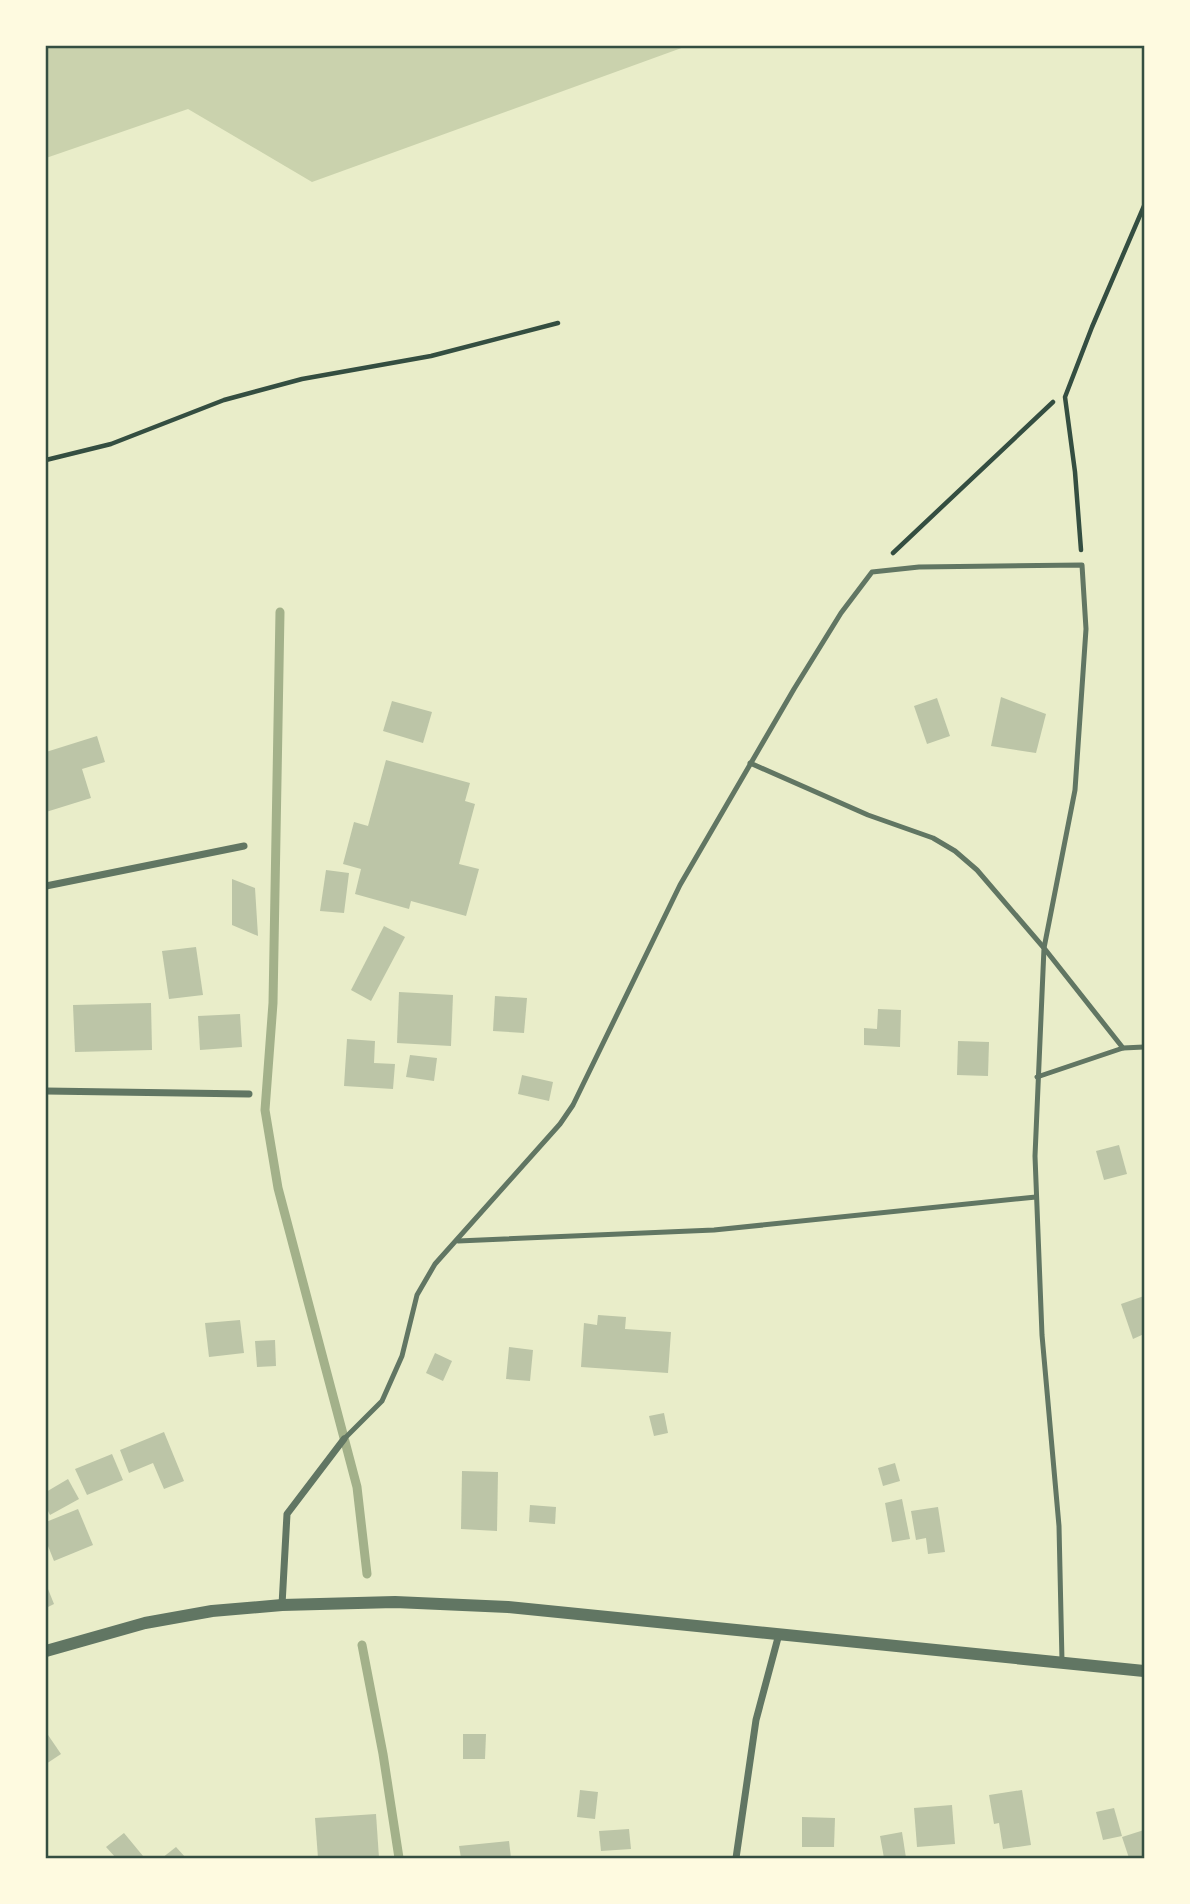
<svg xmlns="http://www.w3.org/2000/svg" width="1190" height="1904" viewBox="0 0 1190 1904" font-family="'Crimson Pro',serif">
<rect width="100%" height="100%" fill="#e9edc9"/>
<polygon fill="#cad2ad" points="46,46 687,46 312,182 188,109 46,158"/>
<g fill="none" stroke-linecap="round" stroke-linejoin="round">
<g stroke="#a3b18a" stroke-width="9">
<polyline points="280,612 273,1003 265,1110 278,1188 357,1487 367,1574"/>
<polyline points="362,1645 383,1754 399,1858"/>
</g>
</g>
<g fill="#bcc5a7">
<polygon points="1001,697 1046,714 1036,753 991,746"/>
<polygon points="937,698 950,736 927,744 914,706"/>
<polygon points="392,701 432,712 423,743 383,731"/>
<polygon points="97,736 105,762 82,769 91,798 46,812 46,752"/>
<polygon points="386,760 470,783 465,801 475,804 459,864 479,869 466,916 411,901 409,909 355,894 361,869 343,864 354,822 368,826"/>
<polygon points="326,870 349,873 344,913 320,911"/>
<polygon points="232,879 255,888 258,936 232,925"/>
<polygon points="384,926 405,937 371,1001 351,990"/>
<polygon points="196,947 203,995 169,999 162,951"/>
<polygon points="399,992 453,995 451,1046 397,1043"/>
<polygon points="495,996 527,998 524,1033 493,1031"/>
<polygon points="151,1003 152,1050 75,1052 73,1005"/>
<polygon points="878,1009 901,1010 900,1047 864,1045 864,1028 877,1029"/>
<polygon points="240,1014 242,1047 200,1050 198,1016"/>
<polygon points="347,1039 375,1041 374,1063 395,1064 393,1089 344,1086"/>
<polygon points="958,1041 989,1042 988,1076 957,1075"/>
<polygon points="410,1055 437,1058 434,1081 406,1077"/>
<polygon points="522,1075 553,1082 549,1101 518,1094"/>
<polygon points="1119,1145 1127,1174 1104,1180 1096,1151"/>
<polygon points="1144,1296 1144,1334 1133,1339 1121,1304"/>
<polygon points="598,1315 626,1317 625,1329 671,1332 668,1373 581,1367 584,1323 597,1325"/>
<polygon points="240,1320 244,1353 209,1357 205,1323"/>
<polygon points="275,1340 276,1366 257,1367 255,1341"/>
<polygon points="509,1347 533,1350 530,1381 506,1379"/>
<polygon points="435,1353 452,1361 443,1381 426,1373"/>
<polygon points="664,1413 668,1433 654,1436 649,1416"/>
<polygon points="164,1432 184,1481 164,1489 153,1463 129,1473 120,1450"/>
<polygon points="112,1454 123,1480 87,1495 75,1469"/>
<polygon points="895,1463 900,1481 883,1486 878,1468"/>
<polygon points="462,1471 498,1472 497,1531 461,1529"/>
<polygon points="68,1479 79,1499 50,1515 46,1507 46,1492"/>
<polygon points="902,1499 910,1539 892,1542 885,1503"/>
<polygon points="530,1505 556,1507 555,1524 529,1522"/>
<polygon points="938,1507 945,1552 928,1554 926,1538 916,1540 911,1511"/>
<polygon points="78,1509 93,1545 54,1561 46,1541 46,1522"/>
<polygon points="46,1584 54,1604 46,1608"/>
<polygon points="46,1732 61,1754 46,1764"/>
<polygon points="463,1734 486,1734 485,1759 463,1759"/>
<polygon points="580,1790 598,1792 595,1819 577,1817"/>
<polygon points="1022,1790 1031,1845 1003,1849 999,1823 994,1824 989,1795"/>
<polygon points="952,1805 955,1844 917,1847 914,1808"/>
<polygon points="1114,1808 1122,1836 1103,1840 1096,1812"/>
<polygon points="376,1814 379,1858 318,1858 315,1818"/>
<polygon points="802,1817 835,1818 834,1847 802,1847"/>
<polygon points="629,1829 631,1849 601,1851 599,1831"/>
<polygon points="1144,1830 1144,1858 1129,1858 1122,1837"/>
<polygon points="902,1832 906,1858 884,1858 880,1836"/>
<polygon points="124,1833 143,1856 139,1858 116,1858 106,1847"/>
<polygon points="509,1841 511,1858 461,1858 459,1846"/>
<polygon points="176,1847 186,1858 162,1858"/>
</g>
<g fill="none" stroke-linecap="round" stroke-linejoin="round">
<g stroke="#344e41" stroke-width="4.5">
<polyline points="46,460 111,444 224,400 302,379 431,356 558,323"/>
<polyline points="1081,550 1075,472 1065,397 1092,327 1144,206"/>
<polyline points="893,553 1053,402"/>
</g>
<g stroke="#617663" stroke-width="5">
<polyline points="750,763 868,815 933,838 955,851 977,870 1044,948 1035,1156 1042,1335 1059,1526 1062,1661"/>
<polyline points="1037,1077 1123,1048"/>
<polyline points="458,1241 714,1230 1036,1197"/>
<polyline points="344,1439 382,1401 402,1356 417,1295 435,1264 560,1124 573,1105 680,885 794,689 841,613 872,572 919,567 1082,565 1086,629 1075,790 1044,948 1123,1048 1144,1047"/>
</g>
<g stroke="#617663" stroke-width="7">
<polyline points="46,886 244,846"/>
<polyline points="46,1091 249,1094"/>
<polyline points="282,1605 287,1514 344,1439"/>
<polyline points="736,1858 756,1720 779,1634"/>
</g>
<polyline stroke="#617663" stroke-width="12" points="46,1651 145,1623 212,1611 282,1605 395,1602 508,1607 1144,1671"/>
</g>
<rect width="1190" height="1904" fill="none" stroke="#fefae0" stroke-width="94"/>
<rect x="47" y="47" width="1096" height="1810" fill="none" stroke="#344e41" stroke-width="2.5"/>
</svg>
